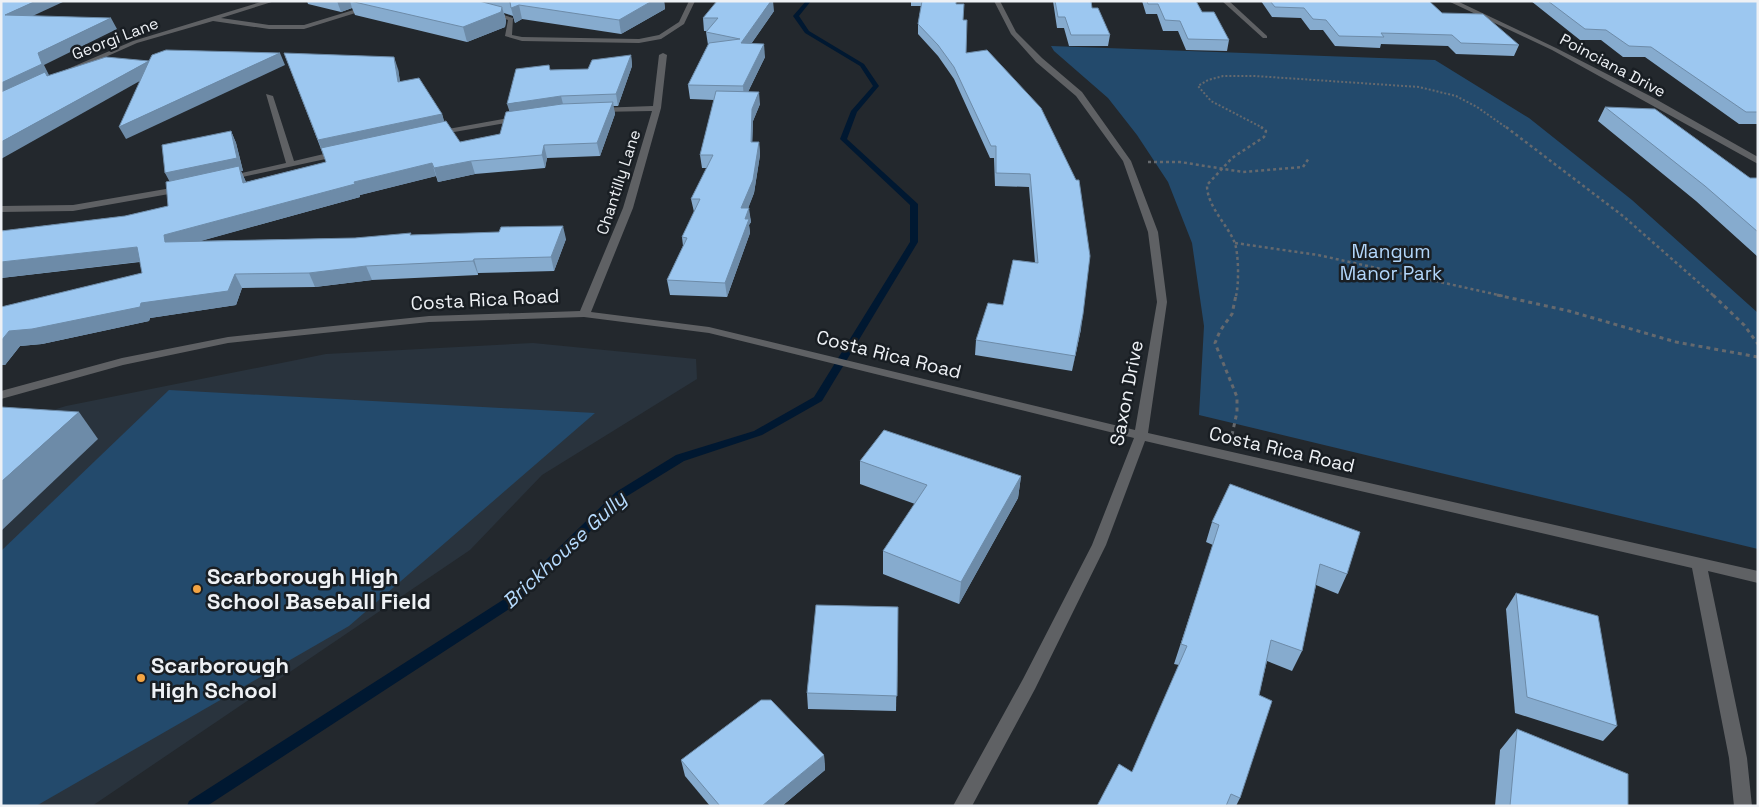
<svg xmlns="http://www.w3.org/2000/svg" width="1759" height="807" viewBox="0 0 1759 807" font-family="'Space Grotesk',sans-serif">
<rect width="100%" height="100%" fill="#23282d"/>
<polygon fill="#29333d" points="533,343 696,359 697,379 542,475 470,550 92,806 1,806 1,426 66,406 326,354"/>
<g fill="#234a6c">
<polygon points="1051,46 1435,60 1529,118 1632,200 1758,313 1758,549 1199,415 1204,326 1192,243 1168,182 1137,135 1108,98 1054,51"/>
<polygon points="169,390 595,413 349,626 36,806 1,806 1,551"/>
</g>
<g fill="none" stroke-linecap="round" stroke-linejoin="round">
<polygon fill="#001831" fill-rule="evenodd" points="806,1 811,1 799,16 809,31 864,64 879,86 857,112 847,139 918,204 918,242 822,401 762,435 684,461 624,498 517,604 207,806 187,806 189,801 509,596 616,492 676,455 754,431 814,397 910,242 910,205 840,139 851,111 873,86 860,66 805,33 793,16"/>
<polyline stroke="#65696e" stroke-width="2" stroke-dasharray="2 2" stroke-linecap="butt" points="1263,128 1211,101 1198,86 1208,80 1223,76 1255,76 1419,87 1456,96 1477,107 1507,128"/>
<g stroke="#65696e" stroke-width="2.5" stroke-dasharray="3 3" stroke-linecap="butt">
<polyline points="1506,127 1623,216 1714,296"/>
<polyline points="1148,162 1180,162 1243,172 1303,167 1309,158"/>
<polyline points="1235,243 1318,255 1503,296"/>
<path d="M1236,296c3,-11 3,-44 -2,-55 -8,-18 -27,-35 -27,-56l25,-27 32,-21 2,-6 -5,-4"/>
</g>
<g stroke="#65696e" stroke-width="3" stroke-dasharray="4 4" stroke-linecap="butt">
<polyline points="1497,295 1569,311 1676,342 1758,357"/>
<polyline points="1713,295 1744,325 1758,344"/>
<polyline points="1232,435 1237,412 1237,397 1215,343 1220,331 1232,314 1236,295"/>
</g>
<g fill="#5f6164" fill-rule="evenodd">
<polygon points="264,1 275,1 221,18 269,25 304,25 383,1 394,1 304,29 269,29 213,21 137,43 65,75 58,73 133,41"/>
<polygon points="689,1 695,1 684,24 661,39 639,43 522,41 505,36 508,20 485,12 488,10 513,18 512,35 522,37 639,39 659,35 679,22"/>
<polygon points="994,1 1000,1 1016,32 1042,58 1082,92 1131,161 1158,232 1167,302 1148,433 1758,571 1758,583 1708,571 1747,758 1752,806 1734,806 1729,758 1692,568 1145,441 1106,545 1035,689 972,806 953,806 1023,679 1092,545 1134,438 709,333 584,317 429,322 228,343 123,365 1,399 1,391 122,358 228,337 429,316 580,311 623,208 652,111 597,112 593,110 597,108 653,106 659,55 663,53 667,55 661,108 633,208 591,312 709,327 1135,430 1157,302 1148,232 1123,161 1076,96 1036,62 1011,34"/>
<polygon points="1222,1 1229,1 1267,36 1267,38 1263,38"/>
<polygon points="1448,1 1457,1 1556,48 1652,97 1758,157 1758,164 1552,50"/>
<polygon points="266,94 273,96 294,161 341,150 345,153 344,155 224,181 224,177 286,163"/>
<polygon points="520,116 524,118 523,120 437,135 433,133 437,131"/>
<polygon points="183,186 186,187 186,191 73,211 1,212 1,206 73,205"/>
</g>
</g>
<g fill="#86abce">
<polygon points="307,1 664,1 665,9 621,34 522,19 515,23 513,16 504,13 506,21 505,27 467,42 355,15 352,8 341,12 308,4"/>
<polygon points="911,1 956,1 956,4 963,20 966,53 1041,108 1081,329 1072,371 975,355 976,340 1035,263 1029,187 995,186 994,158 990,158 954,79 938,56 918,34 918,24 921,6 911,6"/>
<polygon points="1053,1 1091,1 1092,8 1110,35 1108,46 1069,46 1064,28 1057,28"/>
<polygon points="1142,1 1196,1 1202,12 1229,40 1227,51 1186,50 1178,31 1163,31 1157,14 1146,14"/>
<polygon points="1261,1 1429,1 1442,13 1519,45 1514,56 1456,54 1448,46 1381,44 1380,48 1335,46 1323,30 1310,30 1301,18 1272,17"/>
<polygon points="1531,1 1758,1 1758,124 1739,124 1645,57 1623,57 1601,40 1580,40"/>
<polygon points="774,11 751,44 765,57 748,92 760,104 753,121 752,142 759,142 760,155 754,193 748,208 751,222 749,225 750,233 727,297 670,295 667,280 683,246 682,237 694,212 691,199 707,168 702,168 700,155 714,100 690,99 688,85 708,45 706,32 708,31 704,31 703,18"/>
<polygon points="284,53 398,69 400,82 442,114 444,122 460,142 500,134 509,111 550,70 588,69 631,55 632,66 618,106 613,106 615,114 600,156 547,158 545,168 475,174 438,182 436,176 360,195 360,197 200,241 355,238 412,235 566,239 554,271 478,273 478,275 372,280 315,287 242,288 236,305 150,318 149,321 42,344 20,346 5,365 1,307 142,273 140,262 1,278 1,231 125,216 168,206 169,182 231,131 236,143 243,171 241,171 246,182 326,162"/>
<polygon points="1605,107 1750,178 1758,178 1758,257 1696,201 1598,121"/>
<polygon points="860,461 1021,476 1018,498 959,604 883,574 883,551 915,504 860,484"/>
<polygon points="1212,522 1347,574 1338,594 1316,585 1302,651 1292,671 1267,661 1259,695 1240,798 1236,806 1097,806 1132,772 1179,665 1174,664 1213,545 1206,542"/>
<polygon points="1516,593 1617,726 1603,741 1515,713 1506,609"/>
<polygon points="898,607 896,711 808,709 807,693"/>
<polygon points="1517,729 1628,806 1495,806 1500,750"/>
<polygon points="824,755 825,770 782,806 710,806 685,776 681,760"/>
</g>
<g fill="#6d8ba8">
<polygon points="36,1 65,1 11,26 5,15"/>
<polygon points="337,1 350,1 352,8 341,12"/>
<polygon points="652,1 664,1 665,9 621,34 619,20"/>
<polygon points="771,1 773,1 774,11 742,57 741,43"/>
<polygon points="519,5 522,19 515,23 511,8"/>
<polygon points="502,7 506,21 505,27 467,42 463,27"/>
<polygon points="111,18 117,29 44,65 49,75 1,99 1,83 38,53"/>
<polygon points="764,44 765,57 744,100 743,86"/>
<polygon points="280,53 285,65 126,139 119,127"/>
<polygon points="631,55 632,66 618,106 616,94"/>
<polygon points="394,57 398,69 402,94 398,82"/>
<polygon points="149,61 154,73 1,159 1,142"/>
<polygon points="759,92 760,104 753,121 752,155 751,142 752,109"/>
<polygon points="561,96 564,108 511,116 507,104"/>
<polygon points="613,102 615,114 600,156 597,143"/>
<polygon points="442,114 446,127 323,153 318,140"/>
<polygon points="231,131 236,143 243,171 241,171 245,180 249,196 172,186 165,173"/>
<polygon points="759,142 760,155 754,193 743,222 741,208"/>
<polygon points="544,145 547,158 545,168 542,155"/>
<polygon points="471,161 475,174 438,182 434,168"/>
<polygon points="432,163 436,176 360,195 360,197 172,249 165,242 164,235 354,182"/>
<polygon points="749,208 751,222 749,225 750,233 727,297 725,283 745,219"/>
<polygon points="563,226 566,239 554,271 551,257"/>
<polygon points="137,247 145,261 1,278 1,262"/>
<polygon points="474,259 478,273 478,275 473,261"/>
<polygon points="366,266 372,280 315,287 309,273"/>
<polygon points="235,274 242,288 236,305 150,318 149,321 42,344 20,346 5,365 1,365 1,341 9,331 141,303"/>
<polygon points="1083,314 1081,329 1072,371 1075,356"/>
<polygon points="79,412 98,439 1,531 1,482"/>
<polygon points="1021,476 1018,498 959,604 961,582"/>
<polygon points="824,755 825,770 782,806 762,806"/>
</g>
<g fill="#9cc7f0" stroke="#6d8ba8">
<polygon points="1,1 36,1 5,15 111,18 38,53 42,64 1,83"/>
<polygon points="350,1 479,1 502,7 501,12 463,27"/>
<polygon points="507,1 652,1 619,20 519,5 511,8 510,2"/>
<polygon points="717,1 771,1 741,43 764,44 743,86 688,85 709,43 740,39 706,32 718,18 703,18"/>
<polygon points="922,1 956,1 956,4 964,4 963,20 967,20 966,53 987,50 1041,108 1076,180 1079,180 1090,256 1083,314 1075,356 976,340 988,303 1003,305 1013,260 1038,263 1030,174 996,173 996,146 991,146 954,67 938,45 918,24"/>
<polygon points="1055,1 1091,1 1092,8 1098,8 1110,35 1071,35 1065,17 1058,17"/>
<polygon points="1147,1 1196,1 1202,12 1214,12 1229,40 1188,39 1180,21 1165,20 1158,4 1148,4"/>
<polygon points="1270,1 1429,1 1442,13 1483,14 1519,45 1461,43 1452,35 1381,33 1384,37 1339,36 1326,20 1313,19 1304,8 1275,7"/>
<polygon points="1548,1 1758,1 1758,112 1746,112 1651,47 1629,46 1606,30 1585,29"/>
<polygon points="166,50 280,53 119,127 149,61 1,142 1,92 45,72 47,76 106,57 149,61 152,55"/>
<polygon points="284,53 394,57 398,82 419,78 442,114 318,140"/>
<polygon points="631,55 616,94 561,96 507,104 516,69 549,65 550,70 588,69 592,60"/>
<polygon points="716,91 759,92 752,109 751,142 759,142 753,180 741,208 749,208 745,219 749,219 725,283 667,280 687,238 682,237 700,199 691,199 713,155 700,155"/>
<polygon points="613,102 597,143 544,145 542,155 471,161 434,168 432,163 354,182 355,184 164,235 165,242 355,238 411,233 410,235 499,232 501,227 563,226 551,257 474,259 473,261 366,266 309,273 235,274 228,291 141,303 140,307 32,329 9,331 1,341 1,307 142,273 137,247 1,262 1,231 125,216 168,206 166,182 239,166 243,183 326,162 321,148 446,121 460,142 500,134 506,112 562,104"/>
<polygon points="1605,107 1655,109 1750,178 1758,178 1758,232 1705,186"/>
<polygon points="231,131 237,158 165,173 162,145"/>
<polygon points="1,407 79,412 1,482"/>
<polygon points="884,430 1021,476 961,582 883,551 927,485 860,461"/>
<polygon points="1230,484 1360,532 1347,574 1320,564 1302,651 1271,640 1259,695 1272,701 1240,798 1231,794 1226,806 1097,806 1119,764 1132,772 1187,646 1181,644 1219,525 1212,522"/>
<polygon points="1516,593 1598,616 1617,726 1527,697"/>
<polygon points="816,605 898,607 897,696 807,693"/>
<polygon points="761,700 771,700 824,755 762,806 720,806 681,760"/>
<polygon points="1517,729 1628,774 1628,806 1510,806"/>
</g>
<g fill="#f3a443" stroke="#191e23" stroke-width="2">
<circle cx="197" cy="589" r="5"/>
<circle cx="141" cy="678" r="5"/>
</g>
<g text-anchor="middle" stroke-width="5" stroke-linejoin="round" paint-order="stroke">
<g font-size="16" fill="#eef1f5" stroke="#191e23">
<text transform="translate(115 38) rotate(-21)" y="6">Georgi Lane</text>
<text transform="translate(1613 65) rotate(28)" y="6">Poinciana Drive</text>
<text transform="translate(618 182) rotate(-72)" y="6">Chantilly Lane</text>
</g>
<g font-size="19" fill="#b2d6fa" stroke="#191e23">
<text x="1391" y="258">Mangum<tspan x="1391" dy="22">Manor Park</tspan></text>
</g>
<g font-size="19" fill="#eef1f5" stroke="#191e23">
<text transform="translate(485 299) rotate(-3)" y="7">Costa Rica Road</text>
<text transform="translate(889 354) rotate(14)" y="7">Costa Rica Road</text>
<text transform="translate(1126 393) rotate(-79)" y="7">Saxon Drive</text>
<text transform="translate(1282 449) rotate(13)" y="7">Costa Rica Road</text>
</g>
<g font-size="20" font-style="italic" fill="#b6dbfe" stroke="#191e23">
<text transform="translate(564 550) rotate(-43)" y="7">Brickhouse Gully</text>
</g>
<g font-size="22" font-weight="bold" fill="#eef1f5" stroke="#191e23" text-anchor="start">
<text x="207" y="584">Scarborough High<tspan x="207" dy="25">School Baseball Field</tspan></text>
<text x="151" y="673">Scarborough<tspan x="151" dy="25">High School</tspan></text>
</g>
</g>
<rect width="1759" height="807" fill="none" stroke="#eef1f5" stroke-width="5"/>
</svg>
